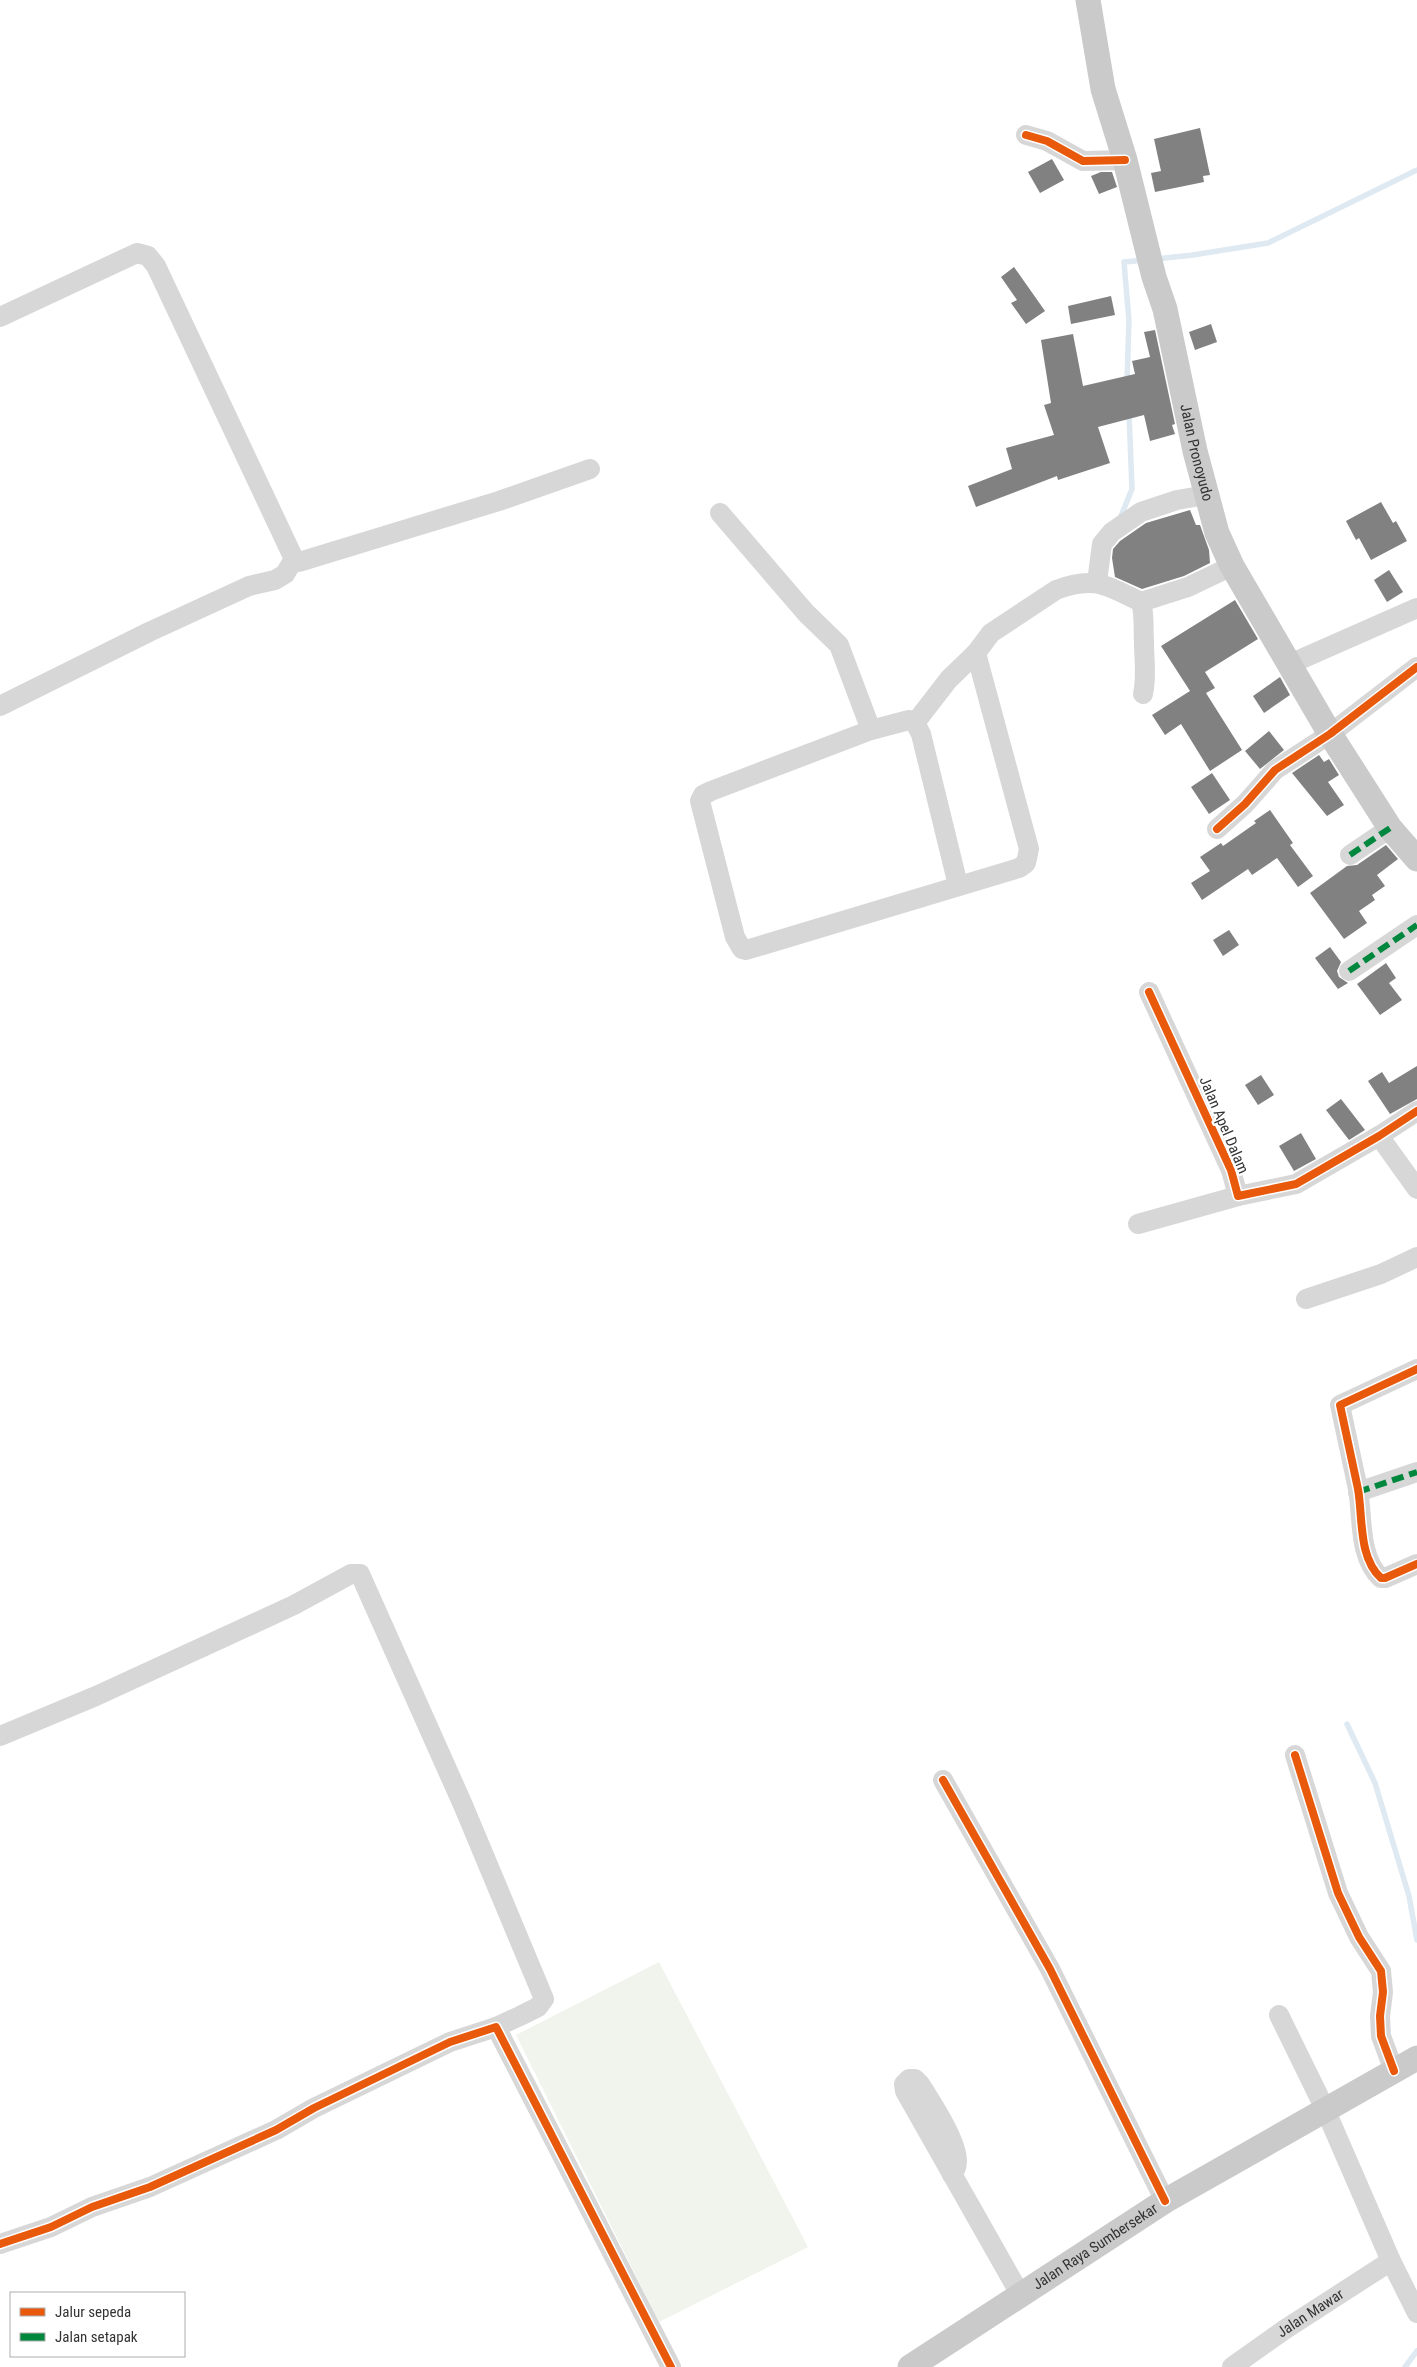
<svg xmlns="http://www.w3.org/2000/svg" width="1417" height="2367" viewBox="0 0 1417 2367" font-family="'Roboto Condensed',sans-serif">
<rect width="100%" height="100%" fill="#fff"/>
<polygon fill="#f1f4ed" points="659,1962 808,2247 659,2322 516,2035"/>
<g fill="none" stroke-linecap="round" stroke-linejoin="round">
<g stroke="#dee9f2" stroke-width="5.5">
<polyline points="1156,259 1193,255 1268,243 1417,170"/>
<polyline points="1127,381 1129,321 1124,262 1145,260"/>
<polyline points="1121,516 1132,489 1129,413"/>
<polyline points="1347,1724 1375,1783 1409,1896 1417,1940"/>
<polyline points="1405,2367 1417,2351"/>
</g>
</g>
<g fill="#818181">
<polygon points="1200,128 1210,175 1203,176 1204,182 1155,192 1151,173 1161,171 1154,139"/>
<polygon points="1052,159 1064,180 1040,193 1028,172"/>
<polygon points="1101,172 1112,172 1117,187 1099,194 1091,176"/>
<polygon points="1014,267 1045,311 1026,324 1011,303 1017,300 1001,277"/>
<polygon points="1111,296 1115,315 1071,324 1068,306"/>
<polygon points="1211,324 1217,342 1195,350 1189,332"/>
<polygon points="1155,330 1175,424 1172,425 1175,434 1150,441 1144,415 1098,427 1110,463 1058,480 1057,476 976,507 968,486 1012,469 1006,448 1054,435 1044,405 1051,403 1041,340 1073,334 1083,386 1135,374 1132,361 1150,357 1144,332"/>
<polygon points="1381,502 1393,523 1396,521 1407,541 1371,560 1359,538 1356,540 1346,521"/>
<polygon points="1190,510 1196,525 1200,525 1209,550 1210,563 1184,576 1142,589 1115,577 1112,558 1113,549 1120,541 1146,523"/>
<polygon points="1389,570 1403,592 1387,602 1374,580"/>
<polygon points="1235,600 1258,639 1205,672 1215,688 1206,693 1242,750 1210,771 1181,724 1165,735 1152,715 1190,691 1161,646"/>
<polygon points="1280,677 1290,695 1264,713 1253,696"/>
<polygon points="1269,731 1284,750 1260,769 1245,751"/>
<polygon points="1319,755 1324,762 1329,759 1339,775 1328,782 1344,805 1327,816 1292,773"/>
<polygon points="1212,773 1230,800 1209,814 1191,787"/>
<polygon points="1270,810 1293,843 1290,845 1313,876 1298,887 1277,858 1252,875 1248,869 1202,900 1191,883 1210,871 1200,857 1221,843 1223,846 1256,823 1254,821"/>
<polygon points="1386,845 1398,859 1377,875 1385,886 1372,895 1375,900 1359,911 1367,923 1344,939 1310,893 1347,866 1357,865"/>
<polygon points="1229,930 1239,945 1223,956 1213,940"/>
<polygon points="1330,947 1341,962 1337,971 1339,977 1348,983 1338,989 1315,958"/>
<polygon points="1386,963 1396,978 1389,983 1402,1000 1380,1015 1357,984"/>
<polygon points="1417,1066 1417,1099 1390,1114 1368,1081 1382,1072 1389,1083"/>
<polygon points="1261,1075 1274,1095 1258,1105 1245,1085"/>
<polygon points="1341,1099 1365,1130 1349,1140 1326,1110"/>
<polygon points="1301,1133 1316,1159 1294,1171 1279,1146"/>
</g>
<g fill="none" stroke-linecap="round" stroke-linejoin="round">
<g stroke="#d7d7d7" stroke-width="20">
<polyline points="1026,135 1047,141 1083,161 1125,160"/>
<polyline points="0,317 137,253 148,256 156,266 294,559 299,562 499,501 590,469"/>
<polyline points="720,513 806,613 839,645 871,730"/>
<polyline points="1097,582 1102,544 1112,532 1141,512 1177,500 1206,495"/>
<path d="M1141,602c4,14 2,27 3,40 0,19 3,34 -1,52"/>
<polyline points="1290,664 1417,608"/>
<polyline points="0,706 149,632 249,586 275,580 285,574 294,559"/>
<polyline points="915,723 949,679 976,653"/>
<polyline points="1217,829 1245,804 1275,770 1330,734 1417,667"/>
<polyline points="1350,855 1390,828"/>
<path d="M958,885l-37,-151 -6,-11 -6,-3 -38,10 -160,61 -8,4 -3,6 35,136 7,12 4,1 273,-82 7,-5 3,-14 -53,-196 15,-20 65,-43c39,-15 51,-4 85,12l47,-15 44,-21"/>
<polyline points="1349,971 1417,925"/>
<polyline points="1149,992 1231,1170 1238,1196 1296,1184 1379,1136 1417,1111"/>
<polyline points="1379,1136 1417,1189"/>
<polyline points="1138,1224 1238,1196"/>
<polyline points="1306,1299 1381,1274 1417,1257"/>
<path d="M1417,1369l-77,36c6,28 12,56 18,84 5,28 0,68 23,89h4l32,-14"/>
<polyline points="1358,1492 1417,1472"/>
<polyline points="0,1736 96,1696 294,1605 351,1574 360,1574 463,1805 544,1999 538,2007 520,2016 496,2027 450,2042 314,2108 276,2130 150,2187 92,2207 51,2227 0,2244"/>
<polyline points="1295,1755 1338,1893 1359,1937 1381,1971 1383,1992 1380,2016 1381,2036 1394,2071"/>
<polyline points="943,1780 1050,1969 1165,2201"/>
<polyline points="1279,2015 1325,2109 1391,2261 1417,2313"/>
<polyline points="496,2027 671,2367"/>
<path d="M952,2175c3,-5 5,-8 5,-14 0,-21 -26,-59 -37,-77l-5,-5h-6l-5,5 1,7 115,203"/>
<path id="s1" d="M1232,2367l52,-37 107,-69"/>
</g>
<g stroke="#cacaca" stroke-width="25">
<path id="s2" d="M1088,0l15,89 22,71 29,117 11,32 30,142 22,82 15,33 98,168 60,94 27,31"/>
<path id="s3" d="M910,2367l255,-166 252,-143"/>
</g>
<g stroke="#00873e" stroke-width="6" stroke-dasharray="12 6" stroke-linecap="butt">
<polyline points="1350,855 1390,828"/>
<polyline points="1349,971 1417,925"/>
<polyline points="1358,1492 1417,1472"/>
</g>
<g stroke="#fff" stroke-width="11">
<g id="cycleway">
<polyline points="1026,135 1047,141 1083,161 1125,160"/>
<polyline points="1217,829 1245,804 1275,770 1330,734 1417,667"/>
<polyline points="1149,992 1231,1170 1238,1196 1296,1184 1379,1136 1417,1111"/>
<path d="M1417,1369l-77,36c6,28 12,56 18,84 5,28 0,68 23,89h4l32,-14"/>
<polyline points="1295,1755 1338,1893 1359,1937 1381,1971 1383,1992 1380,2016 1381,2036 1394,2071"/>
<polyline points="943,1780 1050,1969 1165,2201"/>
<polyline points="0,2244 51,2227 92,2207 150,2187 276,2130 314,2108 450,2042 496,2027 671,2367"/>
</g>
</g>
<use href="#cycleway" stroke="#e8590c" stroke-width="8"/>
</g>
<g text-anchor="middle" stroke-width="5" stroke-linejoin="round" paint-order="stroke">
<g font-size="15" fill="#333" stroke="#fff">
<text dy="5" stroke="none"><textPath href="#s2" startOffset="466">Jalan Pronoyudo</textPath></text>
<text transform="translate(1224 1125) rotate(67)" y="5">Jalan Apel Dalam</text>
<text dy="5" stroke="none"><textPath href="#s3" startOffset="221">Jalan Raya Sumbersekar</textPath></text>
<text dy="5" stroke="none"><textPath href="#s1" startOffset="95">Jalan Mawar</textPath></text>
</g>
</g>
<rect x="10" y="2292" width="175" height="65" fill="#ffffff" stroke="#adadad"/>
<rect x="20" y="2308" width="25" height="8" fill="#e8590c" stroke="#adadad"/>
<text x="55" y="2317" font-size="15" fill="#333333">Jalur sepeda</text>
<rect x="20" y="2333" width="25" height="8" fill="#00873e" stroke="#adadad"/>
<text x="55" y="2342" font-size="15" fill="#333333">Jalan setapak</text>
</svg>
